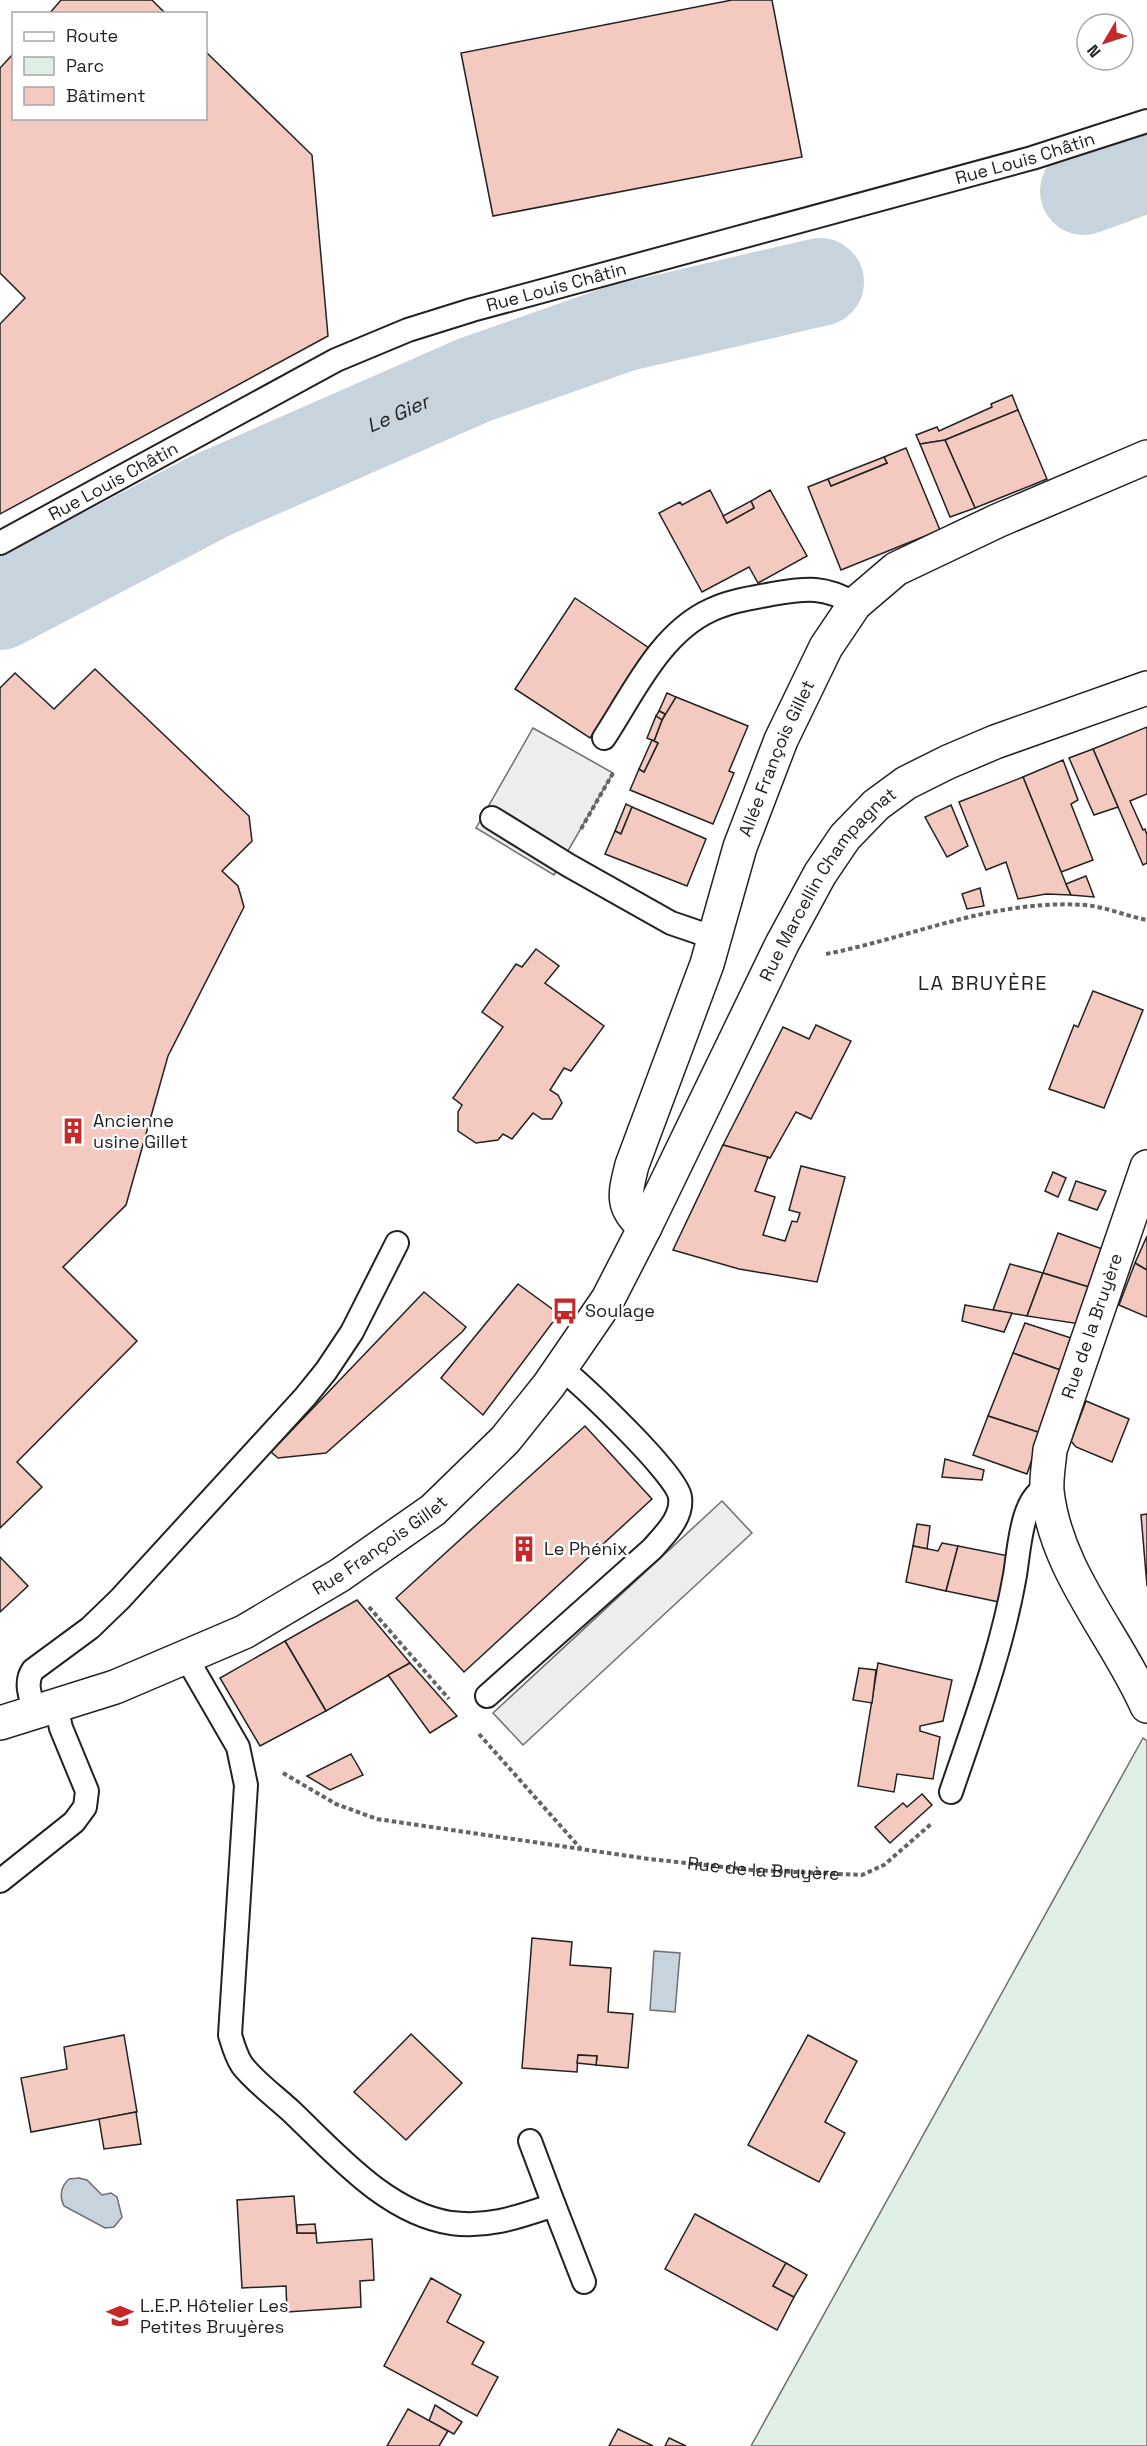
<svg xmlns="http://www.w3.org/2000/svg" width="1147" height="2446" viewBox="0 0 1147 2446" font-family="'Space Grotesk',sans-serif">
<rect width="100%" height="100%" fill="#fff"/>
<polygon fill="#e0efe3" stroke="#6f6f6f" stroke-width="1.5" points="1143,1738 1147,1741 1147,2446 751,2446"/>
<g fill="#ededed" stroke="#6f6f6f" stroke-width="1.5">
<polygon points="533,728 613,773 554,875 476,828"/>
<polygon points="722,1501 752,1533 523,1745 493,1713"/>
</g>
<g fill="#c7d3dd" stroke="#6f6f6f" stroke-width="1.5">
<polygon points="654,1951 680,1953 675,2012 650,2010"/>
<path d="M79,2178l8,2 15,15 9,-2 6,4 5,20 -8,10 -9,1 -41,-22c-5,-10 -3,-20 5,-27z"/>
</g>
<g fill="none" stroke-linecap="round" stroke-linejoin="round">
<g stroke="#c7d3dd" stroke-width="88">
<polyline points="1084,191 1147,168"/>
<path id="s1" d="M0,606l212,-111 262,-115 148,-52 198,-46"/>
</g>
</g>
<g fill="#f3c9c0" stroke="#222" stroke-width="1.5">
<polygon points="61,0 152,0 166,14 49,14"/>
<polygon points="732,0 772,0 802,157 493,216 461,53"/>
<polygon points="206,52 312,155 328,336 0,514 0,324 25,298 0,273 0,68 14,53 14,118 206,118"/>
<polygon points="1012,395 1018,410 945,440 920,444 916,435 937,427 939,431 992,407 991,404"/>
<polygon points="1018,410 1047,479 975,508 945,440"/>
<polygon points="945,440 975,508 950,517 920,444"/>
<polygon points="906,448 940,530 841,570 808,487 828,479 831,486 887,463 884,457"/>
<polygon points="884,457 887,463 831,486 828,479"/>
<polygon points="710,490 727,523 754,508 751,501 770,490 807,556 758,583 749,567 702,592 659,513 680,502 682,505"/>
<polygon points="751,501 754,508 727,523 723,516"/>
<polygon points="575,598 649,648 590,738 515,689"/>
<polygon points="95,669 249,816 252,841 222,871 238,886 244,907 168,1056 126,1205 63,1267 137,1341 17,1462 42,1487 0,1528 0,688 15,673 54,709"/>
<polygon points="667,693 676,697 664,721 665,714 659,711"/>
<polygon points="676,697 748,726 729,771 734,773 713,824 630,790 639,769 644,772 658,743 654,741 662,720"/>
<polygon points="659,711 665,714 662,720 656,716"/>
<polygon points="656,716 662,720 654,741 647,738"/>
<polygon points="1147,727 1147,794 1130,801 1143,830 1145,829 1147,835 1147,863 1143,865 1093,749"/>
<polygon points="652,740 658,743 644,772 639,769"/>
<polygon points="1093,749 1118,807 1094,815 1069,758"/>
<polygon points="1063,760 1078,800 1071,804 1093,860 1061,872 1023,777"/>
<polygon points="1023,777 1066,884 1071,895 1046,894 1018,899 1006,862 986,870 959,802"/>
<polygon points="626,804 632,807 621,834 615,831"/>
<polygon points="951,805 968,846 947,857 925,817"/>
<polygon points="632,807 706,839 687,886 605,854 615,831 621,834"/>
<polygon points="1086,876 1094,897 1071,895 1066,884"/>
<polygon points="980,888 984,906 967,909 962,894"/>
<polygon points="536,949 559,966 545,983 604,1026 571,1071 564,1068 550,1090 558,1095 562,1103 552,1119 542,1119 533,1113 512,1139 503,1134 498,1140 476,1143 458,1131 458,1112 462,1105 453,1098 503,1027 482,1012 516,964 522,967"/>
<polygon points="1093,991 1143,1010 1104,1108 1049,1089 1074,1025 1078,1027"/>
<polygon points="816,1025 851,1041 811,1119 796,1112 770,1158 723,1145 783,1027 809,1039"/>
<polygon points="723,1145 768,1157 755,1191 775,1197 763,1235 785,1241 792,1221 797,1222 800,1213 789,1210 801,1166 845,1177 817,1282 739,1269 673,1250"/>
<polygon points="1053,1172 1066,1178 1058,1197 1045,1191"/>
<polygon points="1076,1181 1106,1191 1097,1210 1069,1200"/>
<polygon points="1058,1233 1105,1250 1092,1288 1043,1273"/>
<polygon points="1147,1236 1147,1270 1135,1263"/>
<polygon points="1135,1263 1147,1270 1147,1317 1119,1305"/>
<polygon points="1010,1264 1043,1273 1027,1316 993,1310"/>
<polygon points="1043,1273 1092,1288 1080,1324 1027,1316"/>
<polygon points="518,1284 559,1314 483,1415 441,1378"/>
<polygon points="424,1292 466,1327 462,1332 326,1453 278,1458 271,1452"/>
<polygon points="965,1305 993,1310 1012,1313 1004,1332 962,1321"/>
<polygon points="1025,1323 1074,1339 1063,1371 1013,1353"/>
<polygon points="1013,1353 1063,1371 1041,1433 988,1416"/>
<polygon points="1086,1401 1129,1419 1112,1462 1076,1447 1071,1441"/>
<polygon points="988,1416 1041,1433 1027,1474 973,1455"/>
<polygon points="585,1426 652,1499 464,1672 396,1598"/>
<polygon points="945,1459 984,1470 982,1480 942,1477"/>
<polygon points="1147,1514 1147,1586 1141,1515"/>
<polygon points="917,1524 930,1526 927,1549 913,1546"/>
<polygon points="942,1543 958,1546 946,1591 906,1582 913,1546 938,1551"/>
<polygon points="958,1546 1014,1557 1004,1603 946,1591"/>
<polygon points="0,1557 28,1586 0,1612"/>
<polygon points="357,1600 410,1663 326,1711 285,1641"/>
<polygon points="285,1641 326,1711 260,1746 220,1678"/>
<polygon points="410,1663 457,1716 430,1733 388,1675"/>
<polygon points="878,1663 952,1680 943,1721 920,1726 920,1731 940,1737 933,1779 897,1774 894,1792 858,1786"/>
<polygon points="859,1668 876,1670 872,1703 853,1700"/>
<polygon points="351,1754 363,1775 330,1790 307,1776"/>
<polygon points="922,1794 932,1805 890,1843 875,1827 903,1803 907,1807"/>
<polygon points="532,1938 572,1942 570,1965 611,1968 608,2012 633,2014 628,2068 596,2065 597,2056 578,2055 577,2072 522,2068"/>
<polygon points="411,2034 462,2083 406,2140 354,2092"/>
<polygon points="124,2035 137,2112 31,2132 21,2078 67,2069 64,2047"/>
<polygon points="808,2035 857,2061 825,2122 845,2133 819,2182 748,2145"/>
<polygon points="578,2055 597,2056 596,2065 577,2063"/>
<polygon points="136,2112 141,2144 104,2149 99,2119"/>
<polygon points="294,2196 297,2233 316,2233 317,2243 372,2239 374,2280 360,2281 361,2307 287,2312 286,2286 242,2288 237,2200"/>
<polygon points="695,2214 786,2263 773,2286 794,2297 777,2330 665,2269"/>
<polygon points="315,2224 316,2233 297,2233 297,2225"/>
<polygon points="786,2263 807,2275 794,2297 773,2286"/>
<polygon points="431,2278 461,2295 447,2322 484,2342 472,2364 498,2377 477,2416 384,2366"/>
<polygon points="435,2405 462,2422 454,2434 429,2421"/>
<polygon points="408,2409 448,2431 439,2446 387,2446"/>
<polygon points="618,2429 653,2446 609,2446"/>
<polygon points="669,2438 686,2446 665,2446"/>
</g>
<g fill="none" stroke-linecap="round" stroke-linejoin="round">
<g stroke="#222" stroke-width="26">
<g id="lane">
<path id="s3" d="M0,543l336,-183 72,-30 64,-20 560,-152 115,-37"/>
<path d="M604,738c29,-44 56,-105 107,-128 19,-9 40,-12 61,-16 35,-6 53,-8 83,10"/>
<polyline points="492,818 568,865 671,923 715,938"/>
<path d="M186,1657l52,90 8,38 -16,250c3,10 6,21 12,30 13,17 34,32 50,47 45,43 95,101 159,111 38,5 67,-6 103,-18l30,77"/>
<path d="M487,1696l165,-147c12,-14 31,-31 28,-52 -3,-23 -98,-112 -119,-129"/>
<path d="M35,1712c-4,-14 -11,-29 -2,-42l57,-42 30,-29 185,-202 21,-26 26,-39 45,-89"/>
<path d="M951,1792c24,-71 51,-142 64,-217 4,-23 6,-79 32,-87"/>
<polyline points="0,1881 74,1822 85,1807 87,1791 61,1728 56,1706"/>
<polyline points="530,2141 554,2205"/>
</g>
</g>
<g stroke="#222" stroke-width="36">
<g id="street">
<path d="M1147,1167l-97,283c-1,13 -4,28 -3,41 9,81 68,143 100,215"/>
<path id="s4" d="M645,1227c-25,-20 -20,-34 -13,-62l75,-201 33,-117 41,-107 45,-93 29,-43 41,-35 101,-48 150,-64"/>
</g>
</g>
<g stroke="#222" stroke-width="36">
<g id="secondary">
<path id="s5" d="M0,1723l115,-36 129,-55 96,-57 93,-65 72,-70 44,-55 59,-86 37,-72 137,-283 38,-70 25,-37 31,-32 30,-22 42,-21 47,-20 152,-54"/>
</g>
</g>
<g stroke="#646464" stroke-width="4" stroke-dasharray="4.5 3" stroke-linecap="butt">
<polyline points="581,829 613,773"/>
<path d="M826,954c88,-17 166,-55 259,-49 21,2 41,11 62,15"/>
<polyline points="369,1607 449,1699"/>
<polyline points="479,1734 581,1849"/>
<path id="s2" d="M283,1773l53,31 41,15 272,40 103,11 110,5 22,-10 47,-41"/>
</g>
<use href="#lane" stroke="#fff" stroke-width="22"/>
<use href="#street" stroke="#fff" stroke-width="33"/>
<use href="#secondary" stroke="#fff" stroke-width="33"/>
</g>
<defs>
<g id="building-bare" transform="scale(2.07)"><path d="M-4-6H4V6H1V3H-1V6H-4ZM-2.5-4.3h1.7v1.8h-1.7ZM.8-4.3h1.7v1.8H.8ZM-2.5-1h1.7V.8h-1.7ZM.8-1h1.7V.8H.8Z" fill="#c62828" stroke="#fff" stroke-width="2.5" paint-order="stroke"/></g>
<g id="bus-bare" transform="scale(2.07)"><path d="M-5-6H5V4H4V6H2V4H-2V6H-4V4H-5ZM-3.5-4V0h7V-4ZM-3.5 1.2v1.5H-2V1.2ZM2 1.2v1.5H3.5V1.2Z" fill="#c62828" stroke="#fff" stroke-width="2.5" paint-order="stroke"/></g>
<g id="school-bare" transform="scale(2.07)"><path d="M0-5L7-2L0 1L-7-2ZM-4 1L0 2.5L4 1V4Q0 6-4 4Z" fill="#c62828" stroke="#fff" stroke-width="2.5" paint-order="stroke"/></g>
</defs>
<g fill-rule="evenodd">
<use href="#building-bare" x="73" y="1131"/>
<use href="#bus-bare" x="565" y="1311"/>
<use href="#building-bare" x="524" y="1549"/>
<use href="#school-bare" x="120" y="2316"/>
</g>
<g text-anchor="middle" stroke-width="4.5" stroke-linejoin="round" paint-order="stroke">
<g font-size="18" fill="#222" stroke="#fff">
<text dy="6" stroke="none"><textPath href="#s3" startOffset="1101">Rue Louis Châtin</textPath></text>
<text dy="6" stroke="none"><textPath href="#s3" startOffset="615">Rue Louis Châtin</textPath></text>
<text dy="6" stroke="none"><textPath href="#s3" startOffset="129">Rue Louis Châtin</textPath></text>
<text dy="6" stroke="none"><textPath href="#s4" startOffset="501">Allée François Gillet</textPath></text>
<text dy="6" stroke="none"><textPath href="#s5" startOffset="1232">Rue Marcellin Champagnat</textPath></text>
<text transform="translate(1092 1326) rotate(-71)" y="6">Rue de la Bruyère</text>
<text dy="6" stroke="none"><textPath href="#s5" startOffset="422">Rue François Gillet</textPath></text>
<text dy="6" stroke="none"><textPath href="#s2" startOffset="495">Rue de la Bruyère</textPath></text>
</g>
<g font-size="18" fill="#222" stroke="#fff" text-anchor="start">
<text x="93" y="1127">Ancienne<tspan x="93" dy="21">usine Gillet</tspan></text>
<text x="585" y="1317">Soulage</text>
<text x="544" y="1555">Le Phénix</text>
<text x="140" y="2312">L.E.P. Hôtelier Les<tspan x="140" dy="21">Petites Bruyères</tspan></text>
</g>
<g font-size="20" font-style="italic" fill="#222" stroke="#fff">
<text dy="7" stroke="none"><textPath href="#s1" startOffset="442">Le Gier</textPath></text>
</g>
<g font-size="20" letter-spacing="1.5" fill="#222" stroke="#fff">
<text x="983" y="990">LA BRUYÈRE</text>
</g>
</g>
<rect x="12" y="12" width="195" height="108" fill="#ffffff" stroke="#a7a7a7" stroke-width="1.5"/>
<rect x="24" y="32" width="30" height="9" fill="#ffffff" stroke="#a7a7a7" stroke-width="1.5"/>
<text x="66" y="42" font-size="18" fill="#222222">Route</text>
<rect x="24" y="57" width="30" height="18" fill="#e0efe3" stroke="#a7a7a7" stroke-width="1.5"/>
<text x="66" y="72" font-size="18" fill="#222222">Parc</text>
<rect x="24" y="87" width="30" height="18" fill="#f3c9c0" stroke="#a7a7a7" stroke-width="1.5"/>
<text x="66" y="102" font-size="18" fill="#222222">Bâtiment</text>
<g transform="translate(1105 42) rotate(231)"><circle r="28" fill="#ffffff" stroke="#a7a7a7" stroke-width="1.5"/>
<path d="M0-4.5L10 22L0 15L-10 22Z" fill="#c62828"/>
<text y="-9" font-size="16" font-weight="bold" text-anchor="middle" fill="#222222">N</text>
</g>
</svg>
